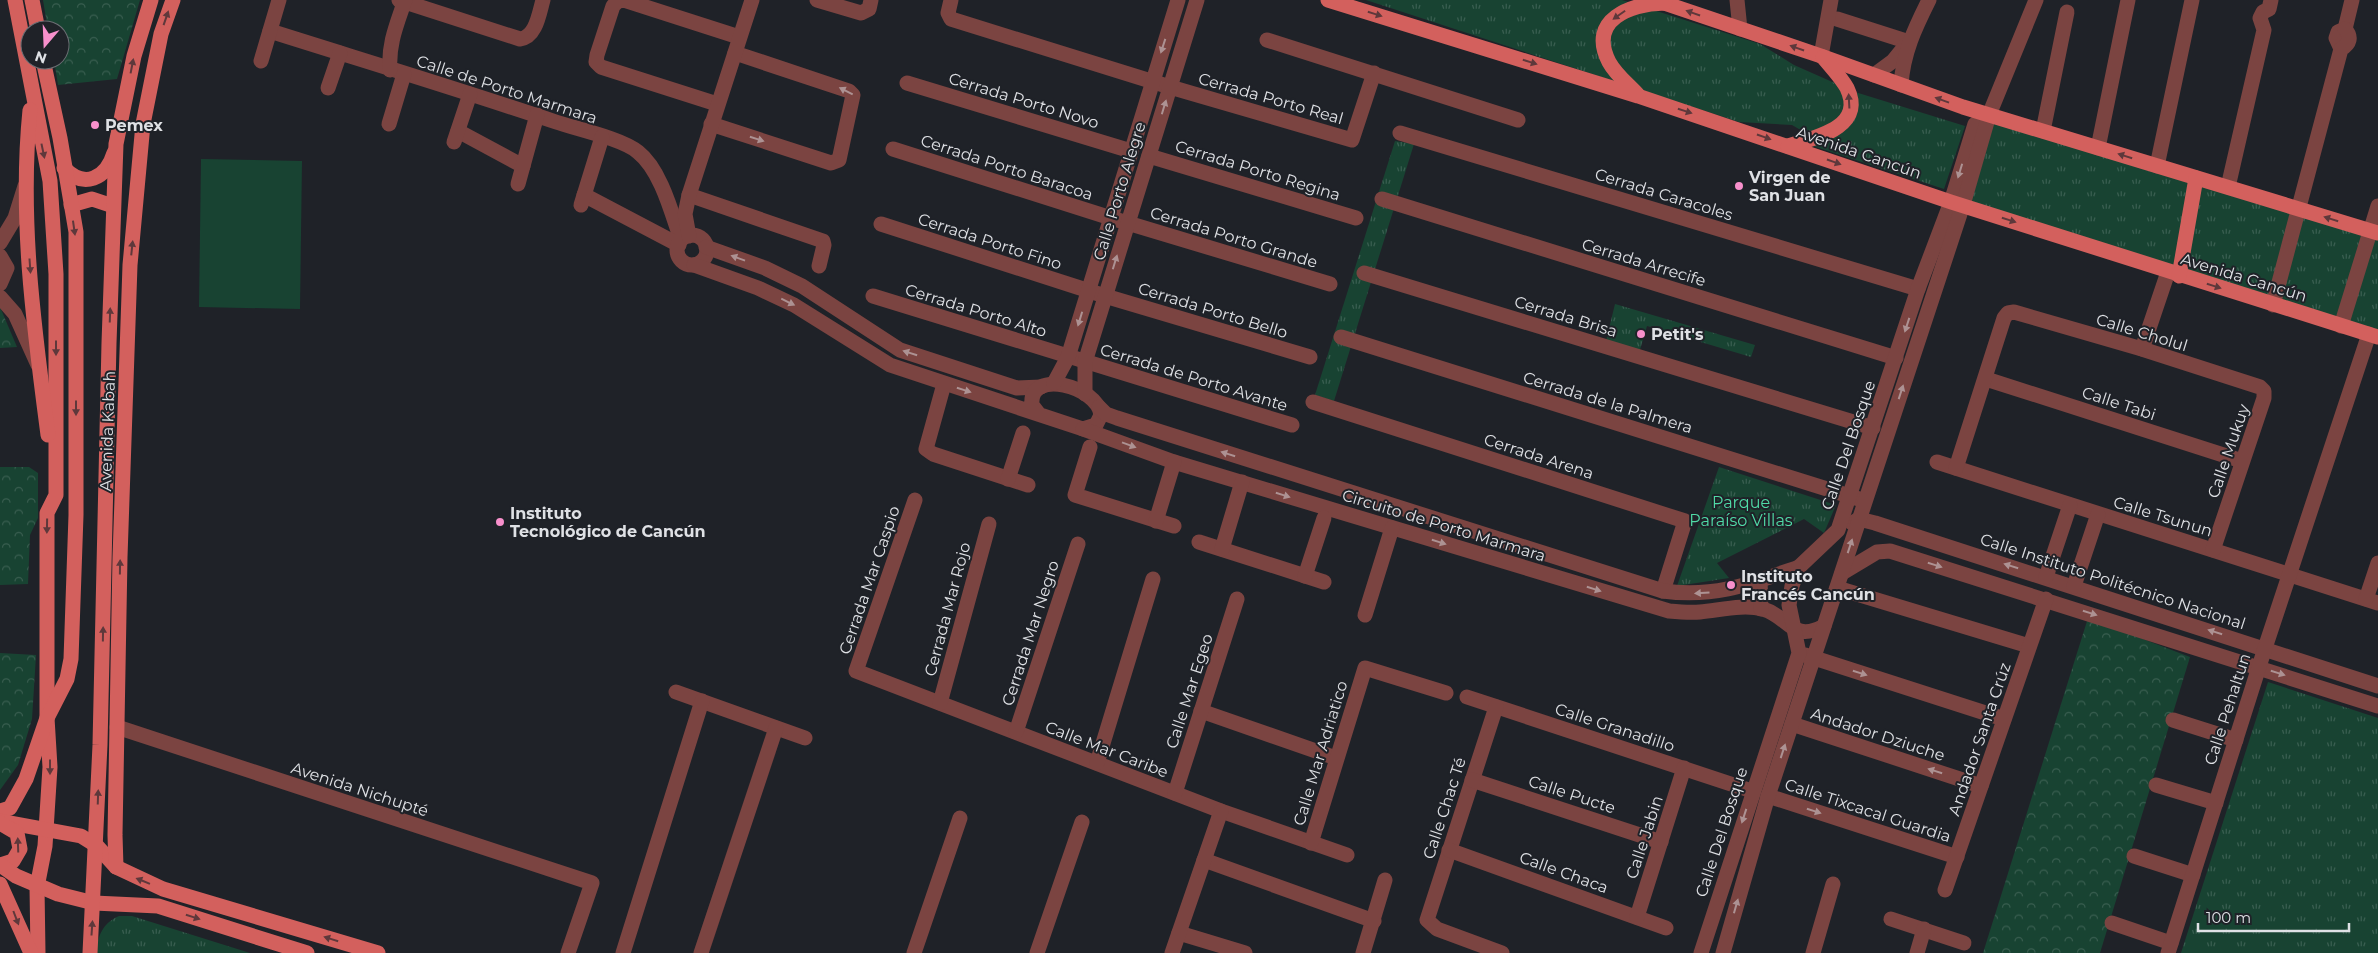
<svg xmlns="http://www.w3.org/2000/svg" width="2378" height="953" viewBox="0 0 2378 953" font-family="Montserrat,sans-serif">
<defs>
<pattern id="forest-crowns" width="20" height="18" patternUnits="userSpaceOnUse" patternTransform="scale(1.25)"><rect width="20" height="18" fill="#184332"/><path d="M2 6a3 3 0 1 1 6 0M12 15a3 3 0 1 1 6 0" fill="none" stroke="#395e50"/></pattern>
<pattern id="park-tufts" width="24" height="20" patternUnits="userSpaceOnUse" patternTransform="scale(1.25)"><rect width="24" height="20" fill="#184332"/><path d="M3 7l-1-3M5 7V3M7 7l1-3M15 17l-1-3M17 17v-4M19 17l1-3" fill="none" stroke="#395e50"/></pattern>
</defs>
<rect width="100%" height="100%" fill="#1f2228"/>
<polygon fill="#184332" points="201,159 302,161 300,309 199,307"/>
<g fill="url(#forest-crowns)">
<polygon points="43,0 140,0 117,79 58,85 54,60 60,60 60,30 48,30"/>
<polygon points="0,307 17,347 0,348"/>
<polygon points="0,467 29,467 38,473 38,518 30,535 28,584 0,585"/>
<polygon points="2088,618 2190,657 2100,953 1983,953"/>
<polygon points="0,653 36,655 32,719 18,765 0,790"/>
</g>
<g fill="url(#park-tufts)">
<polygon points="1366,0 1622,0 1760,44 1794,65 1855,92 1965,126 1944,189 1813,146 1825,144 1792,125 1739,122"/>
<polygon points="1989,115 2378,232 2378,338 1963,205"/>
<polygon points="1395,141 1414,144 1334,401 1315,395"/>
<polygon points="1615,304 1755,345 1751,357 1647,326 1639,353 1606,341"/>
<polygon points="1719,467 1836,505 1824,533 1804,519 1717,563 1729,578 1677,586"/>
<polygon points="2268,682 2378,718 2378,953 2181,953"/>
<path d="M119,916h13l118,37h-155c4,-17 6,-29 24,-37z"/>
</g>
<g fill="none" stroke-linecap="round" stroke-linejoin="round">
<g stroke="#7b4441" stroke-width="15">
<path d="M399,0l121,39c16,-2 19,-25 23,-39"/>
<polyline points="817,0 861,13 869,9 871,0"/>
<polyline points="951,0 948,13 951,19 1170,87 1352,140 1374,73"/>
<polyline points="1737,0 1740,29"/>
<polyline points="1837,19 1909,42"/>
<path d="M270,31c95,30 191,59 286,91 21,7 67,17 82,30 23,18 34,62 43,88"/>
<polyline points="1267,40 1518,120"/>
<polyline points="2341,49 2336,38 2338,32 2345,29 2352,0"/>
<polyline points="1821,56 1831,0"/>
<polyline points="261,61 279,0"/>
<path d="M390,70c-2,-26 7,-46 15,-70"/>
<polyline points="1874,75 1893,61 1906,45"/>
<polyline points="907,83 1131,151"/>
<path d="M1901,85c2,-32 14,-57 28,-85"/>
<polyline points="328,88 340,53"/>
<polyline points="717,104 601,67 596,62 597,55 613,6 618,1 624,0 739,37"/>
<polyline points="389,124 404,74"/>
<polyline points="711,124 831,163 839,160 853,95 849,91 735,53"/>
<polyline points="458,131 523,166"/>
<polyline points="2043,131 2067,12"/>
<polyline points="1400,133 1918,289"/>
<polyline points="454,142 470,94"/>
<polyline points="2098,148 2128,0"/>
<polyline points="893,149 1111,218 1330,284"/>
<polyline points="1149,156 1356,218"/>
<polyline points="2157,166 2192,0"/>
<polyline points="518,184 537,115"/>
<polyline points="2228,187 2264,30 2260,18 2263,12 2269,9 2271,0"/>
<polyline points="584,195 679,245"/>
<polyline points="689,195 823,241 824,245 819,266"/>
<polyline points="1382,199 1896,358"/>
<polyline points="581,205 602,137"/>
<polyline points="881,224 1105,296 1310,357"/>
<circle cx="692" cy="250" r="15"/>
<polyline points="689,236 685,214 689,195 752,0"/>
<polyline points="0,243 15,218 25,186"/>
<polyline points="706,247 765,268 802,286 900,350 1017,388 1041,387"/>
<polyline points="0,256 7,268 0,284"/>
<path d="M694,265l64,23 36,17 96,60 193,64 13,-4 5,-10c-3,-29 -73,-47 -69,-10l7,9"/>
<polyline points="1364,273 1873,428"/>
<polyline points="873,296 1292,425"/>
<polyline points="0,297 15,314 38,365"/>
<path d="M2273,305l68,-256c9,-5 11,-12 4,-20"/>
<polyline points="2341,326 2378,206"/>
<polyline points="1341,337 1859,499"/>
<polyline points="2142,349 2168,272"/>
<polyline points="1986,379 2242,461"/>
<polyline points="1054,383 1068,357 1178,0"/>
<polyline points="944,384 926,449 933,454 1028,485"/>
<polyline points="1085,394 1085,362 1197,0"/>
<polyline points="1313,402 1685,521 1663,591"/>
<path d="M1099,407l7,7 11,4 546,173c52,7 87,-7 136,-24"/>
<path d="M1083,429l91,33 495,149c10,1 21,2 31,1 21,-2 43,-8 63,-3 27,8 29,34 61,17"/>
<polyline points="1090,447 1075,495 1174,526"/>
<polyline points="1937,462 2378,603"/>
<polyline points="1956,468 2004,318 2008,313 2014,312 2142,349 2260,387 2264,391 2264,398 2213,550"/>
<polyline points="1008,479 1023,433"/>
<polyline points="915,500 856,671 1221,811 1347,855"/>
<polyline points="1156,521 1174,462"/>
<polyline points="1852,523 1859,519 1875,523 2378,686"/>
<polyline points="1199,542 1324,582"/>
<polyline points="1222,549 1242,482"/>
<polyline points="1842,573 1877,552 1890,551 2378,706"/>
<polyline points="1305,576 1324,518"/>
<polyline points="2046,577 2070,505"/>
<polyline points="1760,580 1761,609"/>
<polyline points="2074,586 2098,514"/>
<polyline points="1837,588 2029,646"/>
<polyline points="2366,599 2378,563"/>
<polyline points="1365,615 1392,528"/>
<polyline points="1805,655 2004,719"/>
<polyline points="676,692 805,738"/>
<polyline points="1467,697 1752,791"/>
<polyline points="940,703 989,524"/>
<polyline points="1496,707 1427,920 1437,929 1502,953"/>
<polyline points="1201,711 1336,758"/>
<polyline points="2173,720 2236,740"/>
<polyline points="1792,724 1981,786"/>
<polyline points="117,727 592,883 568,953"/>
<polyline points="1016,732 1078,544"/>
<polyline points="1097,763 1153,579"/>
<polyline points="1472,780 1661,842"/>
<polyline points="2156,785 2216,803"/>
<polyline points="1175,793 1237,599"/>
<polyline points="1768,796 1957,857"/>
<polyline points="1311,843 1365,668 1446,693"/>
<polyline points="1449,850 1666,928"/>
<polyline points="2134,856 2193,875"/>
<polyline points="1204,860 1374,921"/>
<polyline points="1945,890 2046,599"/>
<polyline points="1637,917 1684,768"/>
<polyline points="1891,919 1964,943"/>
<polyline points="2112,923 2171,943"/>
<polyline points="1179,933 1245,953"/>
<polyline points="623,953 702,701"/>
<polyline points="701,953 776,728"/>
<polyline points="914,953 960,818"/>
<polyline points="1037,953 1082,822"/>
<polyline points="1172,953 1221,811"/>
<polyline points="1363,953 1385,880"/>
<polyline points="1701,953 1799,653 1789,605 1792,586 1799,567 1838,530 1918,289 1951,202 1975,124 1989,115"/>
<polyline points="1723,953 1768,796 1963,205 1989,115 2036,0"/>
<polyline points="1813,953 1833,884"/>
<polyline points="1917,953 1924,929"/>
<polyline points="2168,953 2265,648 2369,334"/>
</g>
<g stroke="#d3605d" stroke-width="15">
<polyline points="15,0 50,181 56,274 56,495 47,513 47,718 50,767 45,846 37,887 38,953"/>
<polyline points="32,0 38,30"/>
<polyline points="1328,0 1638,96 1951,202 2378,337"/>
<polyline points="1655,0 1821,56 1963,107 2378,233"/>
<path d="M1638,95c-9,-10 -22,-20 -29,-33 -22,-43 22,-58 56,-59"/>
<path d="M30,110c-11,108 4,218 18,325"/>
<path d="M1788,146c26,-8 78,-18 59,-58 -6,-11 -16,-21 -24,-31"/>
<path d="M64,168c20,21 42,11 50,-15"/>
<polyline points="71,205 92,199 113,206"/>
<polyline points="2179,276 2196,178"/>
<polyline points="0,811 10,808 26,779 47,718 67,679 71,659 76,515 76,232 60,138 43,60"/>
<polyline points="0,821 81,836 97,846 116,867 163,889 378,953"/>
<polyline points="0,823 17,833 20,849 13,861 0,865"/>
<polyline points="0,865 16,876 58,894 94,903 158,906 307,953"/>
<polyline points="116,867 115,835 120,557 130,265 143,124 161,34 173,0"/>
<polyline points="0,884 31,953"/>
<polyline points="90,953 100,745 109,343 116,144 134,56 151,0"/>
</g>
</g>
<defs><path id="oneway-solid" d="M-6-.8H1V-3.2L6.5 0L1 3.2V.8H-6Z" transform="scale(1.25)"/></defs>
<g fill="#5e383b">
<use href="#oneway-solid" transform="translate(1693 13) rotate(-161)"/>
<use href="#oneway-solid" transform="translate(1375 14) rotate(17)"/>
<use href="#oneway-solid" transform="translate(1619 15) rotate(145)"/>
<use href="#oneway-solid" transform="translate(166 18) rotate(-71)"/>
<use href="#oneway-solid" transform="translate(1797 48) rotate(-161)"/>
<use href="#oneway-solid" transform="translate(1530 62) rotate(17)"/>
<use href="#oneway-solid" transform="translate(132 66) rotate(-79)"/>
<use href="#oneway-solid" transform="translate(1942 100) rotate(-160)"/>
<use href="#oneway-solid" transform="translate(1849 101) rotate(-93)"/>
<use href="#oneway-solid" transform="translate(1685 111) rotate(18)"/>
<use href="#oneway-solid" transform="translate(1764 137) rotate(19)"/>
<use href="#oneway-solid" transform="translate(43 151) rotate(78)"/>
<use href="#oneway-solid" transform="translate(2125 156) rotate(-163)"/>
<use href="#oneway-solid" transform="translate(1834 162) rotate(19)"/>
<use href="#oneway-solid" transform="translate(2331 219) rotate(-163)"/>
<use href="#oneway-solid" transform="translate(2009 220) rotate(18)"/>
<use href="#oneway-solid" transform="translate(74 228) rotate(82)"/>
<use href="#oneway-solid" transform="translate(132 248) rotate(-84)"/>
<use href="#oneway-solid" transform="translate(30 266) rotate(86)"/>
<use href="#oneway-solid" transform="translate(2214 286) rotate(17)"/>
<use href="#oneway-solid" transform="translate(110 315) rotate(-88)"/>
<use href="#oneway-solid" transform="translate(56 348) rotate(90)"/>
<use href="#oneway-solid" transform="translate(76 408) rotate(90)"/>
<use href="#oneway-solid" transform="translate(47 526) rotate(91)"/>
<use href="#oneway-solid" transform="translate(120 567) rotate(-89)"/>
<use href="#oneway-solid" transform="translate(103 634) rotate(-89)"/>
<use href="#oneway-solid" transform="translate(50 767) rotate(90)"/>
<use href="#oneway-solid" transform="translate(98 797) rotate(-88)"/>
<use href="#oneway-solid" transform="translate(18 845) rotate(-92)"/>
<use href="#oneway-solid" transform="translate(143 881) rotate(-158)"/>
<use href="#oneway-solid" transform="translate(193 917) rotate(18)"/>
<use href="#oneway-solid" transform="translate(16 918) rotate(69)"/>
<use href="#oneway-solid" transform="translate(92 928) rotate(-86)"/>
<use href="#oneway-solid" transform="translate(331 939) rotate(-163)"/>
</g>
<g fill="#ad9293">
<use href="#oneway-solid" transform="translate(1163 46) rotate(108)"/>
<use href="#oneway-solid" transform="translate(846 91) rotate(-153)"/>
<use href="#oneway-solid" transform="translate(1164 107) rotate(-73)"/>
<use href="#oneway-solid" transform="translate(757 139) rotate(18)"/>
<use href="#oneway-solid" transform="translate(1960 171) rotate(107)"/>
<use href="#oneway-solid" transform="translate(738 258) rotate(-160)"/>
<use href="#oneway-solid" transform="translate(1115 262) rotate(-73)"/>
<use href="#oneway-solid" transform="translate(788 302) rotate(26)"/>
<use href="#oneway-solid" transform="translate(1080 319) rotate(107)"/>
<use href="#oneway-solid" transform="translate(1907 325) rotate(108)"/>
<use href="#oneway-solid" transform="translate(910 353) rotate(-162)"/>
<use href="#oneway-solid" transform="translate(964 390) rotate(18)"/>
<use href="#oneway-solid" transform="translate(1901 392) rotate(-72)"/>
<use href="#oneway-solid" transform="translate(1129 445) rotate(20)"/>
<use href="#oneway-solid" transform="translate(1228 454) rotate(-162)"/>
<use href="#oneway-solid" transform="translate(1283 495) rotate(17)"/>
<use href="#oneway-solid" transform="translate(1439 542) rotate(17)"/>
<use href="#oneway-solid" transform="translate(1850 546) rotate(-72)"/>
<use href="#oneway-solid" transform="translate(1935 565) rotate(17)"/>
<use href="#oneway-solid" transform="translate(2011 566) rotate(-163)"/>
<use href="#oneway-solid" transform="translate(1594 589) rotate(17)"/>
<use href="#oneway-solid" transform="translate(1702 593) rotate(176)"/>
<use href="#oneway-solid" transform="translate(2090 613) rotate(18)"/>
<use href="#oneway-solid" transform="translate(2215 632) rotate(-162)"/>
<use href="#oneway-solid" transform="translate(1860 673) rotate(18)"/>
<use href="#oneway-solid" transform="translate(2278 673) rotate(17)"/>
<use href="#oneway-solid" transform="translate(1783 751) rotate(-72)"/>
<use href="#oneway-solid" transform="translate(1935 771) rotate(-162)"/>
<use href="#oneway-solid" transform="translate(1814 811) rotate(18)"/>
<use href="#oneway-solid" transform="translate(1744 816) rotate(108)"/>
<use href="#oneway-solid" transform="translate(1736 906) rotate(-74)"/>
</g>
<g fill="#f890cc" stroke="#1f2228" stroke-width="2">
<circle cx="95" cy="125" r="5"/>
<circle cx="1739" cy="186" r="5"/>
<circle cx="1641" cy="334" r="5"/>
<circle cx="500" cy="522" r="5"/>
<circle cx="1731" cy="585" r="5"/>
</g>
<g text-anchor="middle" stroke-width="4" stroke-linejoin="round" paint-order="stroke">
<g font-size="16" fill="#dfe1e5" stroke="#1f2228">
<text transform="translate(507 89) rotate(18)" y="6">Calle de Porto Marmara</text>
<text transform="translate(1271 98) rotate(16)" y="6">Cerrada Porto Real</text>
<text transform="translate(1024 100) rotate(17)" y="6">Cerrada Porto Novo</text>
<text transform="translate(1859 152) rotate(19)" y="6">Avenida Cancún</text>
<text transform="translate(1007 167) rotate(18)" y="6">Cerrada Porto Baracoa</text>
<text transform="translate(1258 170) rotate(17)" y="6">Cerrada Porto Regina</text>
<text transform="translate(1119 191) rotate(-73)" y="6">Calle Porto Alegre</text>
<text transform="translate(1664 194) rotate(17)" y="6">Cerrada Caracoles</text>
<text transform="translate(1234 237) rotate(17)" y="6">Cerrada Porto Grande</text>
<text transform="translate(990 241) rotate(18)" y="6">Cerrada Porto Fino</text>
<text transform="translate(1644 262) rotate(17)" y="6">Cerrada Arrecife</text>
<text transform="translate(2244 277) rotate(17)" y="6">Avenida Cancún</text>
<text transform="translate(976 310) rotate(17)" y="6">Cerrada Porto Alto</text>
<text transform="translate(1213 310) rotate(17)" y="6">Cerrada Porto Bello</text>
<text transform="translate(1566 316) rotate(17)" y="6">Cerrada Brisa</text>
<text transform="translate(2142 332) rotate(17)" y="6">Calle Cholul</text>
<text transform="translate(1194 377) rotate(17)" y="6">Cerrada de Porto Avante</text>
<text transform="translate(1608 402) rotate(17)" y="6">Cerrada de la Palmera</text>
<text transform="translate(2119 403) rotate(18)" y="6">Calle Tabi</text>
<text transform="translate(107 431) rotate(-88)" y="6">Avenida Kabah</text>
<text transform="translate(1848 445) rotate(-71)" y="6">Calle Del Bosque</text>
<text transform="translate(2228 451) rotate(-71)" y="6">Calle Mukuy</text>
<text transform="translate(1539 456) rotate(18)" y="6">Cerrada Arena</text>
<text transform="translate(2163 516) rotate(17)" y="6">Calle Tsunun</text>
<text transform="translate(1444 525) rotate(17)" y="6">Circuito de Porto Marmara</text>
<text transform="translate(869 580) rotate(-71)" y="6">Cerrada Mar Caspio</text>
<text transform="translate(2113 581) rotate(18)" y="6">Calle Instituto Politécnico Nacional</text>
<text transform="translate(947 609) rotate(-75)" y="6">Cerrada Mar Rojo</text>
<text transform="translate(1030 633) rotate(-72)" y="6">Cerrada Mar Negro</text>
<text transform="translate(1189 691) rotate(-72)" y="6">Calle Mar Egeo</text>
<text transform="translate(2227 709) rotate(-72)" y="6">Calle Pehaltun</text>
<text transform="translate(1615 727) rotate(18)" y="6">Calle Granadillo</text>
<text transform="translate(1878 734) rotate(18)" y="6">Andador Dziuche</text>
<text transform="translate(1979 739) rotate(-71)" y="6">Andador Santa Crúz</text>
<text transform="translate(1107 749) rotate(21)" y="6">Calle Mar Caribe</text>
<text transform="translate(1320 753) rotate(-73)" y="6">Calle Mar Adriatico</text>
<text transform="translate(360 789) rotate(18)" y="6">Avenida Nichupté</text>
<text transform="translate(1572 794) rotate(18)" y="6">Calle Pucte</text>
<text transform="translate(1444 808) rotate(-72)" y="6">Calle Chac Té</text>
<text transform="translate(1868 810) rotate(18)" y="6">Calle Tixcacal Guardia</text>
<text transform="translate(1721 832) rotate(-72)" y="6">Calle Del Bosque</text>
<text transform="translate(1644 837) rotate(-72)" y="6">Calle Jabin</text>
<text transform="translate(1564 872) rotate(20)" y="6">Calle Chaca</text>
</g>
<g font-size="16" font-weight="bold" fill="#dfe1e5" stroke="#1f2228" text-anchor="start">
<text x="105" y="131">Pemex</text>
<text x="1749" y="183">Virgen de<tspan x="1749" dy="18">San Juan</tspan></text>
<text x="1651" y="340">Petit's</text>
<text x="510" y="519">Instituto<tspan x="510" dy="18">Tecnológico de Cancún</tspan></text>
<text x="1741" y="582">Instituto<tspan x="1741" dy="18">Francés Cancún</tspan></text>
</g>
<g font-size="16" fill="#50dba7" stroke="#1f2228">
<text x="1741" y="508">Parque<tspan x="1741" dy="18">Paraíso Villas</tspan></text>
</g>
</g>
<g transform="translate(45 45) rotate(199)"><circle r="24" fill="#1f2228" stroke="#6c6e74"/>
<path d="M0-4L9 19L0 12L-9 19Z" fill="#f890cc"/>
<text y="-8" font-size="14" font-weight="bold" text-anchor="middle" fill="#dfe1e5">N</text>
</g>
<path d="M2198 923v8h151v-8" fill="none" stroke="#dfe1e5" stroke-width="2.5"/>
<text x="2206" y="923" font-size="15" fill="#dfe1e5" stroke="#1f2228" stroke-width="4" paint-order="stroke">100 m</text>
</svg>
